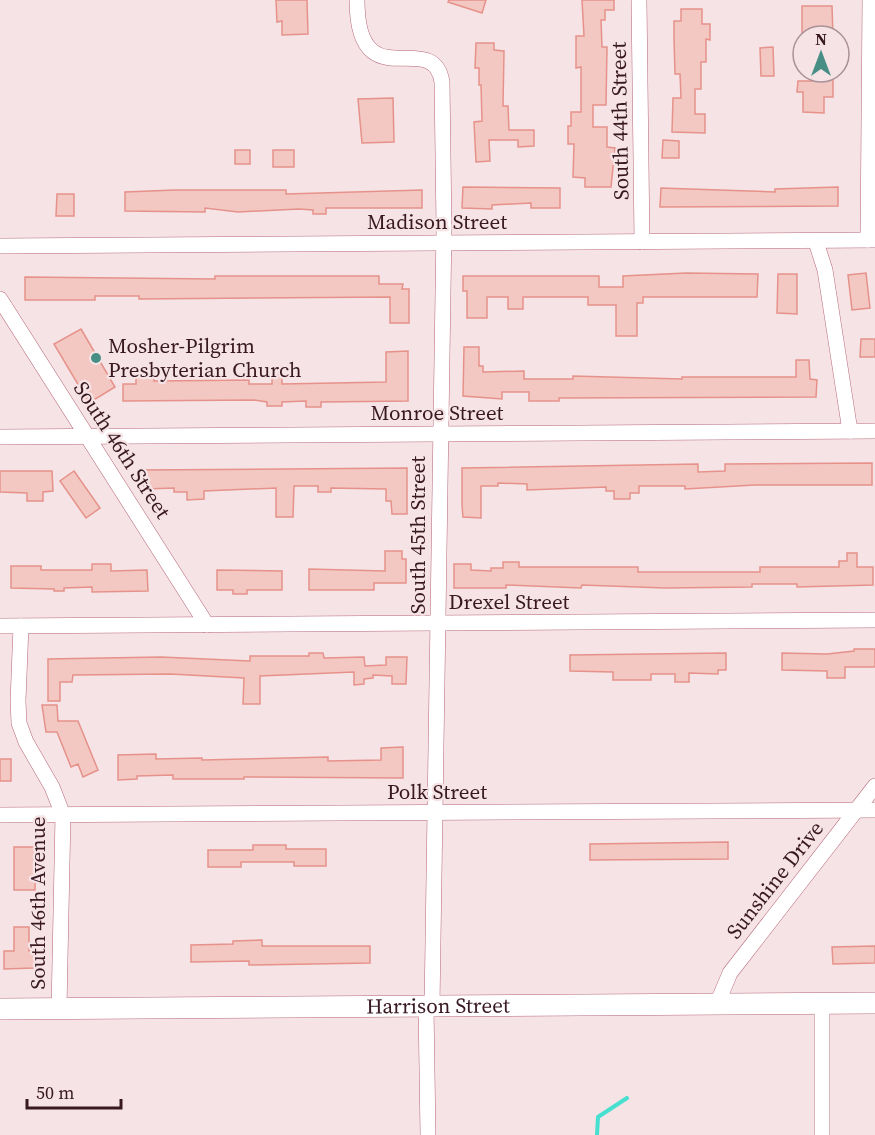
<svg xmlns="http://www.w3.org/2000/svg" width="875" height="1135" viewBox="0 0 875 1135" font-family="'Source Serif 4',serif">
<rect width="100%" height="100%" fill="#f5e3e6"/>
<g fill="none" stroke-linecap="round" stroke-linejoin="round">
<polyline stroke="#46dfd0" stroke-width="4" points="597,1135 598,1117 627,1098"/>
</g>
<g fill="#f3c7c2" stroke="#e6928a" stroke-width="1.5">
<polygon points="276,0 307,0 308,34 282,35 282,21 277,22"/>
<polygon points="449,0 486,0 482,13 448,2"/>
<polygon points="582,0 614,0 614,10 605,10 605,20 601,20 602,47 607,47 606,105 593,105 593,127 607,127 607,147 615,148 611,187 585,187 585,178 573,177 574,144 568,144 568,126 571,126 571,112 581,112 581,67 576,68 576,36 584,36"/>
<polygon points="802,6 832,6 833,36 802,36"/>
<polygon points="681,9 702,9 702,24 710,24 710,40 706,39 706,62 701,62 701,89 695,89 695,114 705,114 705,133 672,132 673,98 681,98 680,74 675,74 674,39 674,21 681,21"/>
<polygon points="476,43 494,43 494,50 504,51 503,106 508,106 509,130 534,130 534,146 518,147 518,140 489,140 490,161 476,162 474,122 482,121 481,85 479,85 479,68 475,68"/>
<polygon points="773,47 774,76 761,76 760,48"/>
<polygon points="812,78 833,78 833,97 824,97 824,113 803,112 803,92 797,92 798,81 812,81"/>
<polygon points="393,98 394,142 362,143 358,99"/>
<polygon points="663,140 679,141 679,158 662,158"/>
<rect x="235" y="150" width="15" height="14"/>
<rect x="273" y="150" width="21" height="17"/>
<polygon points="463,187 560,188 560,208 531,208 531,203 492,205 492,209 462,208"/>
<polygon points="838,187 838,206 660,207 661,188 775,192 775,189"/>
<polygon points="175,190 286,190 286,194 422,190 422,208 326,208 326,214 313,214 313,210 299,209 238,212 205,208 205,212 125,211 125,192"/>
<polygon points="57,194 74,194 74,216 56,216"/>
<polygon points="686,273 758,274 757,297 643,297 643,303 637,303 637,336 616,336 616,305 588,305 588,297 523,297 523,309 508,309 508,297 487,297 487,318 467,318 467,291 463,291 463,276 599,276 599,287 623,287 623,276"/>
<polygon points="866,273 870,308 852,310 848,275"/>
<polygon points="778,274 797,274 797,314 777,313"/>
<polygon points="215,276 379,276 379,284 403,284 402,289 409,289 409,323 390,323 390,297 139,299 139,296 95,296 95,300 25,300 25,277 215,279"/>
<polygon points="81,329 115,387 89,403 54,344"/>
<polygon points="861,339 875,339 875,357 860,357"/>
<polygon points="464,347 479,347 479,366 483,366 483,372 524,371 524,379 573,379 573,376 682,379 682,377 796,377 796,360 809,360 810,379 817,380 816,397 559,398 559,401 529,401 529,392 502,392 502,399 463,396"/>
<polygon points="408,351 408,401 321,402 321,407 306,407 306,401 282,402 282,406 267,406 267,402 254,400 123,401 123,384 136,384 136,368 154,368 154,381 249,380 249,384 272,384 272,375 282,375 282,384 386,382 386,352"/>
<polygon points="872,463 872,485 755,485 685,489 685,486 639,486 639,493 630,493 630,499 614,499 614,491 606,491 606,487 527,490 527,484 498,483 498,486 481,486 481,518 463,517 462,505 462,468 698,464 698,472 725,471 725,464"/>
<polygon points="407,468 407,514 392,514 391,501 386,501 386,489 331,488 331,492 318,492 318,486 294,486 293,517 276,517 276,488 204,491 204,499 187,500 187,492 174,492 174,488 144,489 144,481 139,481 139,470"/>
<polygon points="0,471 52,471 53,491 43,492 43,501 27,501 27,493 0,492"/>
<polygon points="74,471 100,508 86,518 60,481"/>
<polygon points="385,551 402,551 402,559 406,559 406,583 374,583 374,590 309,590 309,569 385,571"/>
<polygon points="847,553 857,553 857,567 873,567 873,585 797,587 797,584 752,584 752,587 665,588 582,585 581,588 506,585 506,588 454,588 454,564 471,564 471,570 491,571 491,568 503,568 503,562 519,562 519,567 638,567 638,572 760,572 760,567 839,567 839,561 847,561"/>
<polygon points="92,564 111,564 111,571 147,570 148,591 92,592 92,587 64,588 64,591 54,591 54,589 11,588 11,566 41,566 41,570 92,570"/>
<polygon points="217,570 282,571 282,590 247,590 247,594 233,594 233,590 217,590"/>
<polygon points="854,649 875,649 875,667 845,667 845,678 827,678 827,671 782,670 782,653 827,654 854,651"/>
<polygon points="309,653 323,653 324,658 364,657 365,666 386,665 386,657 407,657 406,684 392,684 392,676 373,675 373,678 364,679 364,684 354,685 354,672 260,676 260,704 243,704 244,678 170,674 73,675 72,682 60,682 60,701 48,701 48,659 161,657 250,661 250,656 309,656"/>
<polygon points="726,653 726,670 718,670 718,674 689,673 689,682 675,682 675,674 651,674 651,680 613,680 613,672 570,671 570,655"/>
<polygon points="42,705 57,705 58,721 78,721 98,770 83,777 78,764 71,767 57,732 46,732"/>
<polygon points="403,747 403,778 244,777 244,779 173,779 173,775 137,776 137,779 118,780 118,755 156,754 156,759 202,758 202,760 328,757 328,761 381,760 381,748"/>
<rect x="0" y="759" width="11" height="22"/>
<polygon points="728,842 728,859 590,860 590,844"/>
<polygon points="253,845 286,845 286,849 326,849 326,866 294,866 294,862 241,862 241,867 208,867 208,850 253,850"/>
<polygon points="14,847 36,847 35,890 14,890"/>
<polygon points="14,927 29,927 29,951 34,951 34,968 4,969 4,951 14,951"/>
<polygon points="262,940 262,946 370,946 370,963 249,965 249,961 191,962 191,945 233,944 233,941"/>
<polygon points="875,946 875,963 833,964 832,947"/>
</g>
<g fill="none" stroke-linecap="round" stroke-linejoin="round">
<g stroke="#b7677a" stroke-width="16">
<g id="minor">
<path d="M357,0c0,102 76,26 85,82l2,146 -12,778"/>
<polyline points="639,0 642,242"/>
<polyline points="868,240 870,0"/>
<polyline points="816,242 825,270 850,431"/>
<polyline points="0,246 875,240"/>
<polyline points="0,299 207,625"/>
<polyline points="0,437 875,431"/>
<polyline points="0,626 875,620"/>
<polyline points="21,626 18,701 19,723 26,742 52,787 63,815 59,1009"/>
<polyline points="0,815 875,810"/>
<polyline points="822,1003 822,1135"/>
<polyline points="717,1004 730,973 875,786"/>
<polyline points="426,1006 428,1135"/>
</g>
</g>
<g stroke="#b7677a" stroke-width="22">
<g id="secondary">
<path id="s1" d="M0,1009l875,-6"/>
</g>
</g>
<use href="#minor" stroke="#fff" stroke-width="15"/>
<use href="#secondary" stroke="#fff" stroke-width="21"/>
</g>
<circle fill="#488e85" stroke="#f5e3e6" stroke-width="2" cx="96" cy="358" r="6"/>
<g text-anchor="middle" stroke-width="4.5" stroke-linejoin="round" paint-order="stroke">
<g font-size="21" fill="#391921" stroke="#f5e3e6">
<text transform="translate(620 121) rotate(-91)" y="7">South 44th Street</text>
<text x="437" y="229">Madison Street</text>
<text x="437" y="420">Monroe Street</text>
<text transform="translate(122 450) rotate(57)" y="7">South 46th Street</text>
<text transform="translate(418 535) rotate(-90)" y="7">South 45th Street</text>
<text x="509" y="609">Drexel Street</text>
<text x="437" y="799">Polk Street</text>
<text transform="translate(775 880) rotate(-52)" y="7">Sunshine Drive</text>
<text transform="translate(38 903) rotate(-90)" y="7">South 46th Avenue</text>
<text dy="7" stroke="none"><textPath href="#s1" startOffset="438">Harrison Street</textPath></text>
</g>
<g font-size="21" fill="#391921" stroke="#f5e3e6" text-anchor="start">
<text x="108" y="353">Mosher-Pilgrim<tspan x="108" dy="24">Presbyterian Church</tspan></text>
</g>
</g>
<g transform="translate(821 54)"><circle r="28" fill="#f5e3e6" stroke="#aa9297" stroke-width="1.5"/>
<path d="M0-4.5L10 22L0 15L-10 22Z" fill="#488e85"/>
<text y="-9" font-size="16" font-weight="bold" text-anchor="middle" fill="#391921">N</text>
</g>
<path d="M27 1099v9h94v-9" fill="none" stroke="#391921" stroke-width="3"/>
<text x="36" y="1099" font-size="18" fill="#391921" stroke="#f5e3e6" stroke-width="4.5" paint-order="stroke">50 m</text>
</svg>
